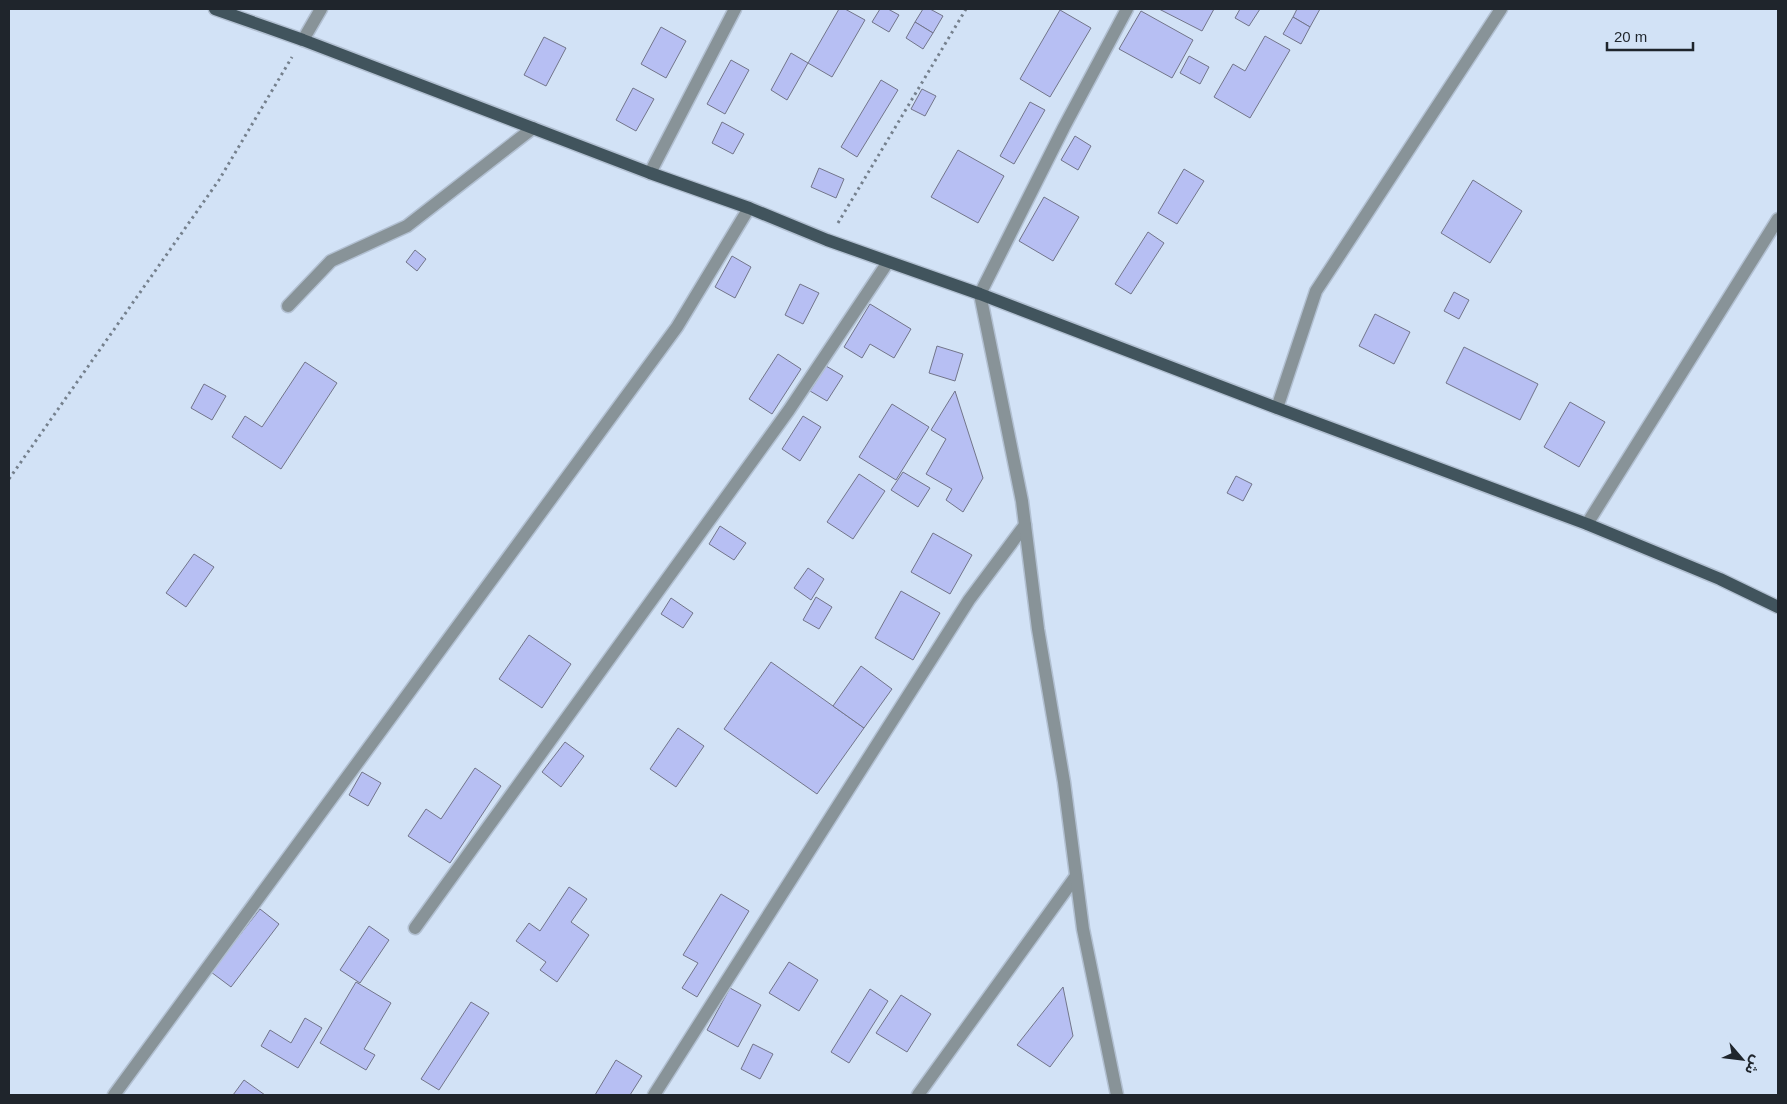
<svg xmlns="http://www.w3.org/2000/svg" width="1787" height="1104" viewBox="0 0 1787 1104" font-family="Arial,'Noto Sans Arabic',sans-serif">
<rect width="100%" height="100%" fill="#d2e2f6"/>
<g fill="#b7bff3" stroke="#72758a">
<polygon points="839,9 845,9 865,20 832,77 808,63"/>
<polygon points="880,9 888,9 899,15 889,32 872,22"/>
<polygon points="923,9 930,9 943,16 933,33 915,22"/>
<polygon points="1159,9 1214,9 1202,31"/>
<polygon points="1240,9 1260,9 1249,26 1235,18"/>
<polygon points="1297,9 1320,9 1310,27 1293,17"/>
<polygon points="1060,10 1091,28 1050,97 1020,79"/>
<polygon points="1141,11 1193,40 1172,78 1119,49"/>
<polygon points="1293,17 1310,27 1301,44 1283,34"/>
<polygon points="915,22 933,33 923,49 906,38"/>
<polygon points="661,27 686,41 666,78 641,64"/>
<polygon points="1265,36 1290,50 1250,118 1214,97 1233,64 1245,71"/>
<polygon points="544,37 566,48 546,86 524,75"/>
<polygon points="791,53 808,63 787,100 771,90"/>
<polygon points="1189,56 1209,67 1200,84 1180,73"/>
<polygon points="731,60 749,70 725,114 707,104"/>
<polygon points="881,80 898,90 857,157 841,147"/>
<polygon points="633,88 654,99 636,131 616,120"/>
<polygon points="922,89 936,96 925,116 911,109"/>
<polygon points="1030,102 1045,110 1014,164 1000,156"/>
<polygon points="722,122 744,134 733,154 712,143"/>
<polygon points="1075,136 1091,146 1078,170 1061,160"/>
<polygon points="958,150 1004,176 978,223 931,197"/>
<polygon points="819,168 844,179 836,198 811,187"/>
<polygon points="1184,169 1204,181 1177,224 1158,213"/>
<polygon points="1473,180 1522,211 1490,263 1441,233"/>
<polygon points="1044,197 1079,217 1053,261 1019,241"/>
<polygon points="1148,232 1164,243 1131,294 1115,284"/>
<polygon points="415,250 426,259 417,271 406,262"/>
<polygon points="732,256 751,267 735,298 715,287"/>
<polygon points="800,284 819,293 803,324 785,315"/>
<polygon points="1454,292 1469,300 1459,319 1444,311"/>
<polygon points="870,304 911,329 894,358 870,344 862,358 844,347"/>
<polygon points="1375,314 1410,332 1394,364 1359,346"/>
<polygon points="937,346 963,354 955,381 929,373"/>
<polygon points="1464,347 1538,384 1520,420 1446,383"/>
<polygon points="778,354 801,369 772,414 749,399"/>
<polygon points="305,362 337,383 281,469 232,437 245,416 262,427"/>
<polygon points="826,366 843,376 827,401 810,391"/>
<polygon points="204,384 226,396 212,420 191,408"/>
<polygon points="955,391 983,478 963,512 946,500 952,489 926,474 946,439 931,430"/>
<polygon points="1570,402 1605,422 1579,467 1544,447"/>
<polygon points="892,404 929,427 896,480 859,457"/>
<polygon points="803,416 821,427 800,461 782,449"/>
<polygon points="903,472 930,488 918,507 891,490"/>
<polygon points="859,474 885,491 853,539 827,522"/>
<polygon points="1236,476 1252,484 1243,501 1227,493"/>
<polygon points="720,526 746,543 734,560 709,544"/>
<polygon points="933,533 972,555 950,594 911,572"/>
<polygon points="194,554 214,567 186,607 166,593"/>
<polygon points="808,568 824,579 811,600 794,588"/>
<polygon points="901,591 940,613 913,660 875,638"/>
<polygon points="816,597 832,607 819,629 803,620"/>
<polygon points="671,598 693,613 683,628 661,614"/>
<polygon points="529,635 571,664 542,708 499,679"/>
<polygon points="771,662 864,728 817,794 724,729"/>
<polygon points="861,666 892,689 864,728 833,706"/>
<polygon points="678,728 704,746 676,787 650,769"/>
<polygon points="565,742 584,756 561,787 542,772"/>
<polygon points="475,768 501,786 450,863 408,836 426,809 441,819"/>
<polygon points="362,772 381,783 368,806 349,795"/>
<polygon points="569,887 587,899 571,922 589,935 557,982 540,970 546,962 516,941 529,923 540,931"/>
<polygon points="721,894 749,911 697,997 682,988 698,963 683,955"/>
<polygon points="260,909 279,924 231,987 211,972"/>
<polygon points="369,926 389,940 360,983 340,970"/>
<polygon points="789,962 818,980 799,1011 769,993"/>
<polygon points="356,982 391,1003 364,1049 375,1055 366,1070 320,1043"/>
<polygon points="1063,987 1073,1036 1050,1067 1017,1045"/>
<polygon points="730,988 761,1005 738,1047 707,1030"/>
<polygon points="870,989 888,1001 849,1063 831,1052"/>
<polygon points="901,995 931,1014 907,1052 876,1033"/>
<polygon points="471,1002 489,1013 439,1090 421,1079"/>
<polygon points="305,1018 322,1028 298,1068 261,1046 270,1030 291,1043"/>
<polygon points="753,1044 773,1054 760,1079 741,1069"/>
<polygon points="616,1060 642,1076 630,1095 595,1095"/>
<polygon points="244,1080 265,1095 233,1095"/>
</g>
<g fill="none" stroke-linecap="round" stroke-linejoin="round">
<g stroke="#b2c0d2" stroke-width="15">
<polyline id="lane" points="288,306 331,261 407,226 533,128"/>
</g>
<g stroke="#b2c0d2" stroke-width="15">
<g id="street">
<polyline points="303,40 321,9"/>
<polyline points="650,173 735,9"/>
<polyline points="1277,408 1316,291 1501,9"/>
<polyline points="1587,524 1778,219"/>
<polyline points="415,928 789,410 888,262"/>
<polyline points="114,1095 677,327 749,208"/>
<polyline points="654,1095 969,600 1025,525"/>
<polyline points="918,1095 1076,876"/>
<polyline points="1117,1095 1083,929 1064,782 1038,629 1022,501 980,294 1064,127 1127,9"/>
</g>
</g>
<g stroke="#b2c0d2" stroke-width="15">
<polyline id="primary" points="215,9 303,40 650,173 749,208 827,240 980,294 1277,408 1587,524 1720,579 1778,607"/>
</g>
<g stroke="#75808d" stroke-width="3" stroke-dasharray="2.5 4" stroke-linecap="butt">
<polyline points="838,223 966,9"/>
<polyline points="9,479 219,180 292,57"/>
</g>
<use href="#lane" stroke="#889398" stroke-width="12"/>
<use href="#street" stroke="#889398" stroke-width="12"/>
<use href="#primary" stroke="#41545d" stroke-width="12"/>
</g>
<rect width="1787" height="1104" fill="none" stroke="#1f252c" stroke-width="20"/>
<g transform="translate(1742 1059) rotate(118)" stroke="#d2e2f6" stroke-width="4" paint-order="stroke">
<path d="M0-4L9 19L0 12L-9 19Z" fill="#1f252c"/>
<text y="-8" font-size="14" font-weight="bold" text-anchor="middle" fill="#1f252c">ش</text>
</g>
<path d="M1607 42v8h86v-8" fill="none" stroke="#1f252c" stroke-width="2.5"/>
<text x="1614" y="42" font-size="15" fill="#1f252c" stroke="#d2e2f6" stroke-width="4" paint-order="stroke">20 m</text>
</svg>
